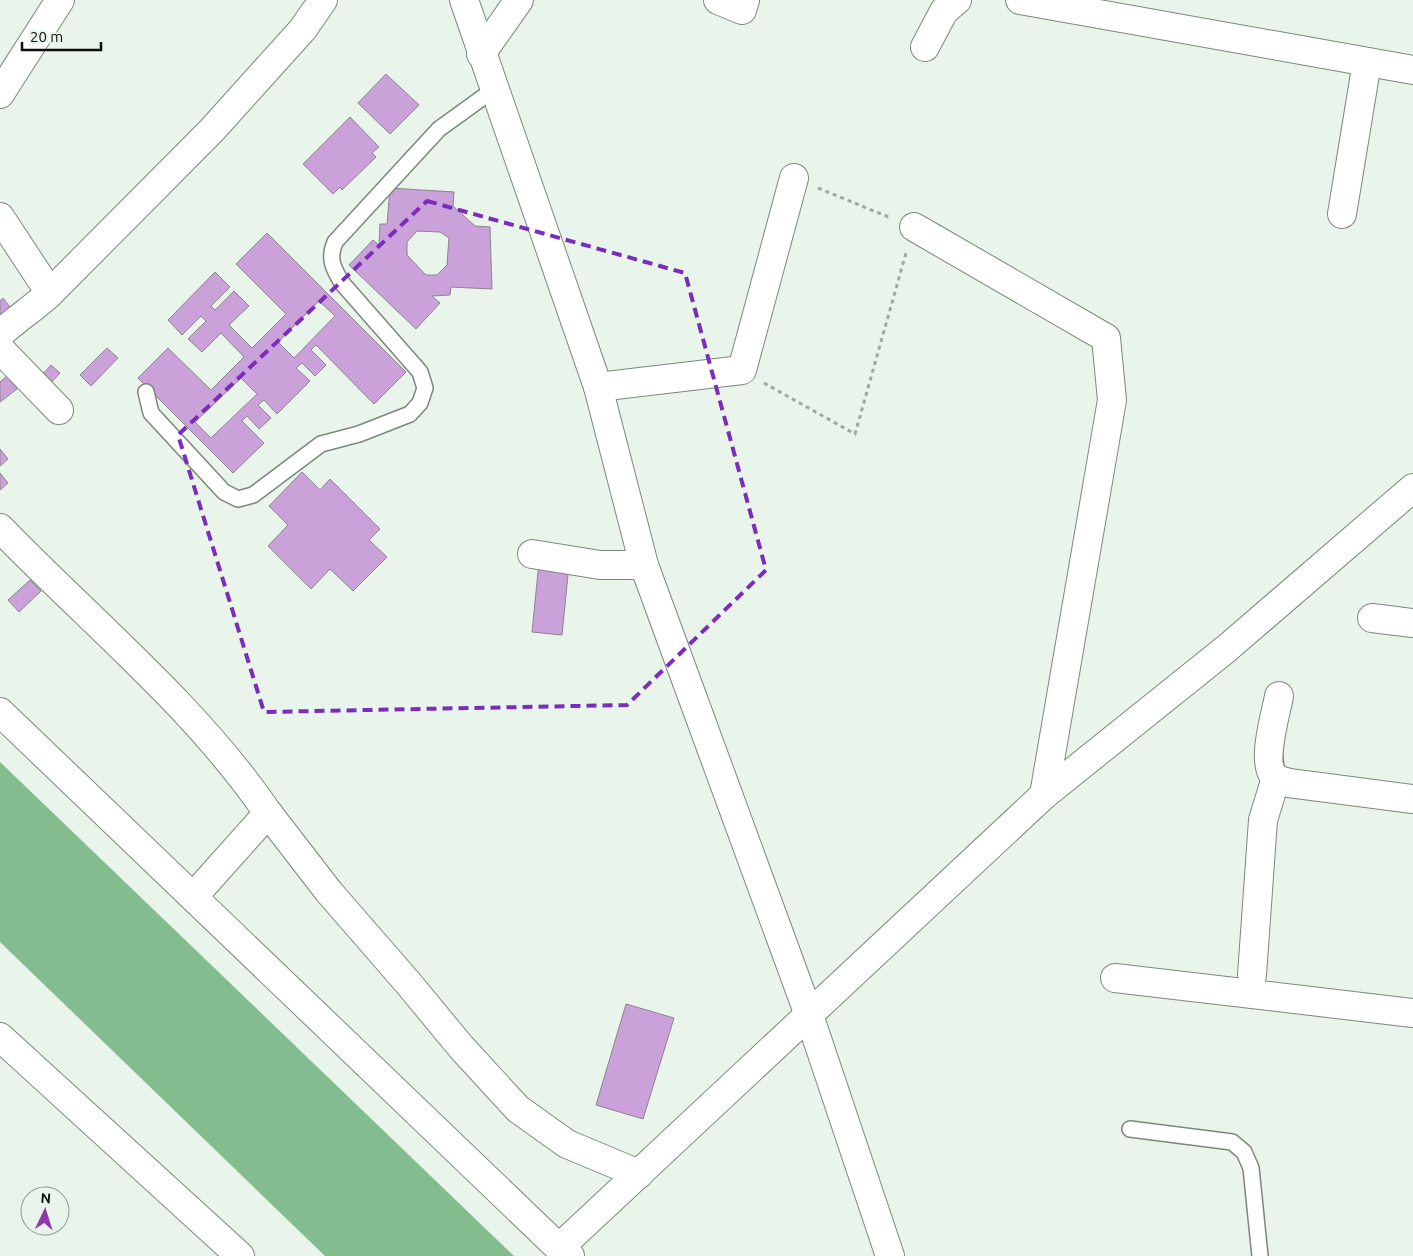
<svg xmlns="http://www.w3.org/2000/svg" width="1413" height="1256" viewBox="0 0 1413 1256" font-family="Ubuntu,sans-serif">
<rect width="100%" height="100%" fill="#e9f5ea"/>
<polygon fill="#83bc8e" points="0,762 514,1256 325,1256 0,942"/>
<g fill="#caa1d9" stroke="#8c848f" fill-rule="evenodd">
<polygon points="386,74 419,105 390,134 358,103"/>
<polygon points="350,117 379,147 372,153 376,157 342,190 340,187 333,194 303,164"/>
<path d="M390,188l64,4 -1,14 22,20 15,1 2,62 -41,-2 -1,8 -18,1 8,7 -24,26 -67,-64 24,-25 6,5 1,-21h7zM417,231l23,1 9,6 -2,27 -10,10h-11l-19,-20v-13z"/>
<path d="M267,233l139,139 -32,32 -58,-59 -5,5 15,15 -11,11 -13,-13 -6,5 14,13 -33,33 -13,-14 -6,5 13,13 -12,11 -12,-13 -5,5 22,22 -31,30 -95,-95 30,-30 43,42 33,-33 -23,-24 -19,19 -14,-13 18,-18 -5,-5 -19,19 -14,-15 47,-48 15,15 -19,19 4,4 19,-19 15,15 -20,19 23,23 34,-34 -50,-50zM319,301l16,15 -41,42 -16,-16zM241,378l16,16 -46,44 -16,-16z"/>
<polygon points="3,298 15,314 0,326 0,301"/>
<polygon points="107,348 118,358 91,386 80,375"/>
<polygon points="51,365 60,373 44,390 35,383"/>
<polygon points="7,376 17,389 0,402 0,382"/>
<polygon points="0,449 8,459 0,466"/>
<polygon points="302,472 320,490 330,479 380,529 369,540 387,557 353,591 330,569 311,589 268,546 288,525 269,506"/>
<polygon points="0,473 8,483 0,490"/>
<polygon points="539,562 569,565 562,635 532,632"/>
<polygon points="30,580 41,591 19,612 8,600"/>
<polygon points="626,1004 674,1018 643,1119 596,1105"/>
</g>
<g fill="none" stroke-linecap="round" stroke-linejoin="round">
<g stroke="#7c877e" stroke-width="18">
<g id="service">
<path d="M146,392l5,21 73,79 14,7 15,-4 68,-51 38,-10 51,-20 10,-11 5,-15 -5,-16 -78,-89c-9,-15 -14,-24 -7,-41l104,-113 54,-39"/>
<polyline points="1130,1129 1232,1142 1244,1152 1251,1168 1260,1256"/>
</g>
</g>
<g stroke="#7c877e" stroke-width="30">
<g id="minor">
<polyline points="464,0 598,387 644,565 809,1015 890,1256"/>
<polyline points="718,0 742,10 745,0"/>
<polyline points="1020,0 1413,70"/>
<polyline points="925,47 944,11 957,0"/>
<polyline points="481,54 519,0"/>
<polyline points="0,94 60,0"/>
<polyline points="1342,214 1367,62"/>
<polyline points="0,217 50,293"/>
<polyline points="914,227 1106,338 1112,400 1044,795"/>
<path d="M0,334c16,-15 34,-26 50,-41l162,-163 91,-101 20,-29"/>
<polyline points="0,349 59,410"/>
<polyline points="598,387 742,370 794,178"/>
<path d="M0,528c90,93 195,178 268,285l-75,84"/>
<polyline points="532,554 600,565 644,565"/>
<polyline points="1372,618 1413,623"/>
<path d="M1279,696c-3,18 -20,71 -2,83 3,2 8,2 12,4l124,16"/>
<polyline points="0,712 559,1248 570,1256"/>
<polyline points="268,813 329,892 409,984 461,1047 518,1109 567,1144 639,1174"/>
<polyline points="1252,975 1263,820 1276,778"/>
<polyline points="1115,978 1413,1013"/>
<polyline points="0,1037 240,1256"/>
<polyline points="559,1248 1044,795 1226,649 1413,488"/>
</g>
</g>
<g stroke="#9ea89f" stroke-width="3" stroke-dasharray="4 4" stroke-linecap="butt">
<polyline points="818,188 891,218"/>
<polyline points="764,383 855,434 906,253"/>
</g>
<use href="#service" stroke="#fff" stroke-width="15"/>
<use href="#minor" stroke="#fff" stroke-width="28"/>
</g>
<path fill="none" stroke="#7b2cbf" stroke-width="4" stroke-dasharray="10 6" stroke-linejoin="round" d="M427,201l258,72 81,297 -139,135 -363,7 -86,-277z"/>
<g transform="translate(45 1211) rotate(4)"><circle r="24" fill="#e9f5ea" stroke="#909991"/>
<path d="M0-4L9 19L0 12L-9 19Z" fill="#8d39a8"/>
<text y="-8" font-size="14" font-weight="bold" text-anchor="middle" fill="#0a0e0b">N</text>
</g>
<path d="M22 42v8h79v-8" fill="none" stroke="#0a0e0b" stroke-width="2.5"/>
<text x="30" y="42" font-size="15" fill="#0a0e0b" stroke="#e9f5ea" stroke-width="4" paint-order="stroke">20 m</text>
</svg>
